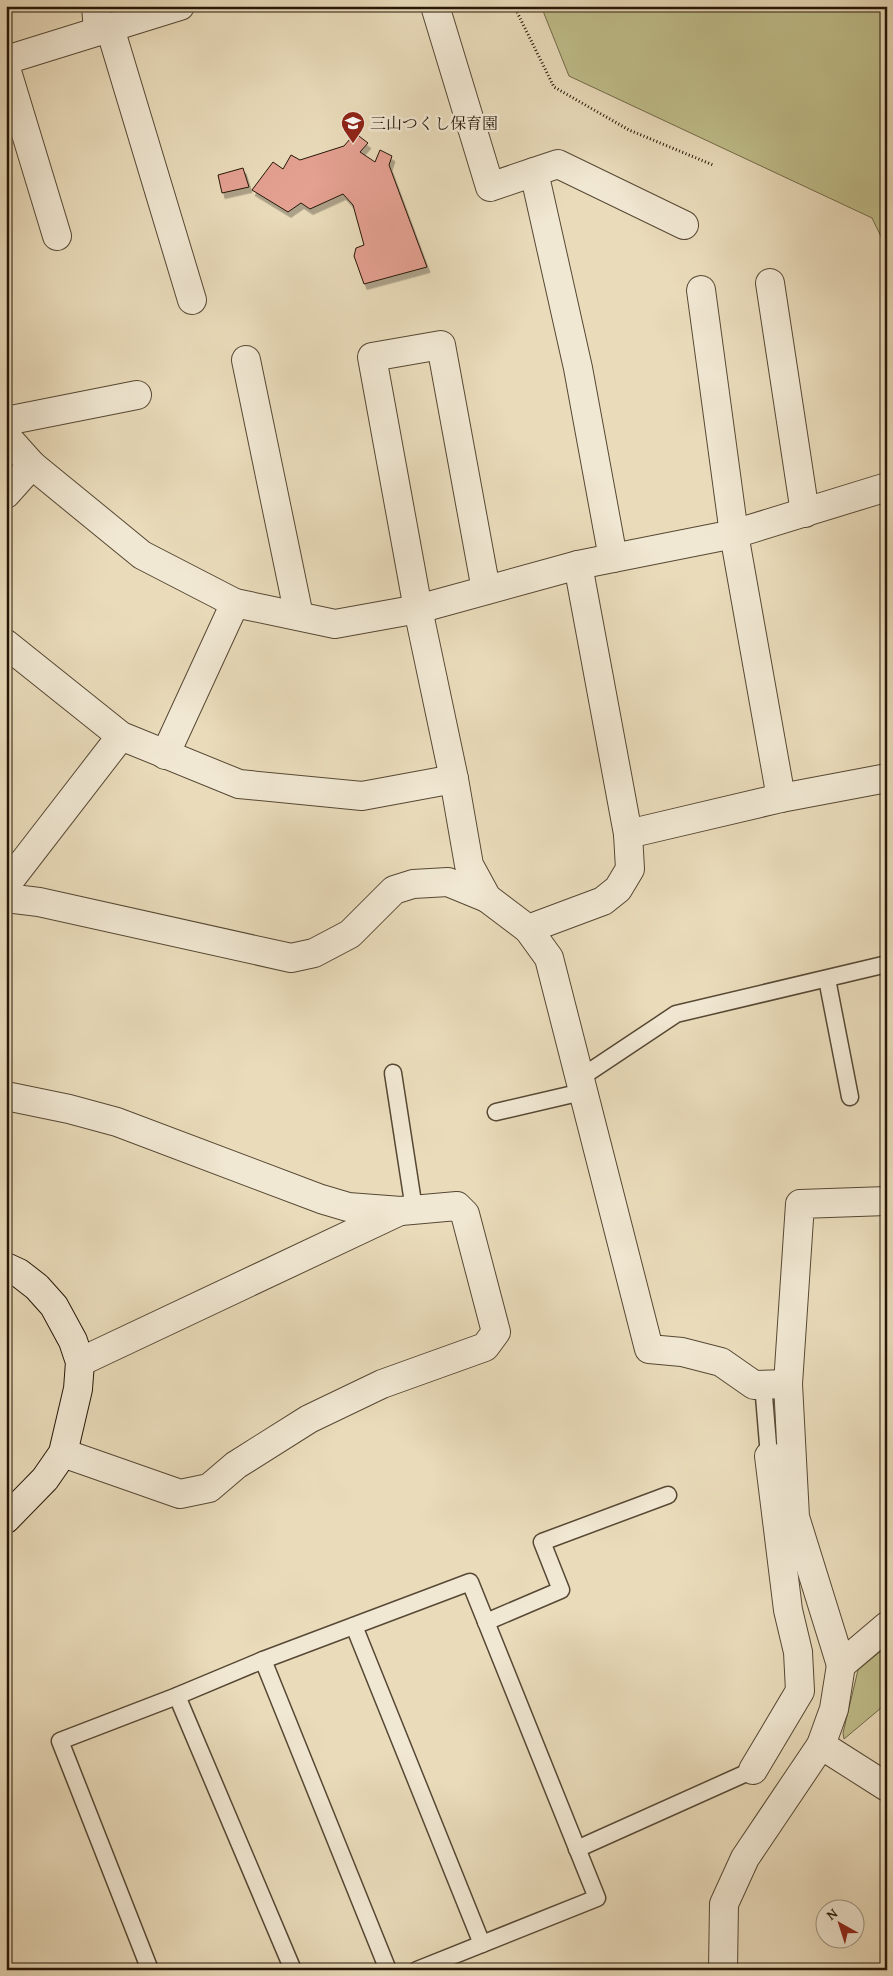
<svg xmlns="http://www.w3.org/2000/svg" width="893" height="1976" font-family="'Gentium Book Plus','Noto Serif JP',serif">
<defs>
<filter id="shadow"><feDropShadow dx="3" dy="5.5" stdDeviation="0" flood-color="#0004"/></filter>
</defs>
<rect width="100%" height="100%" fill="#eadcbb"/>
<filter id="stains"><feTurbulence type="fractalNoise" baseFrequency=".004" numOctaves="4"/><feColorMatrix values="0 0 0 0 .2 0 0 0 0 .09 0 0 0 0 .02 0 0 0 .5 -.17"/></filter>
<radialGradient id="worn" r=".72"><stop offset=".6" stop-color="#630" stop-opacity="0"/><stop offset="1" stop-color="#630" stop-opacity=".3"/></radialGradient>
<g fill="#bfbe8b" stroke="#726a49">
<polygon points="541,6 887,6 887,249 872,218 569,76"/>
<polygon points="887,1646 887,1703 844,1739 843,1733 858,1670"/>
</g>
<g fill="#e4a091" stroke="#251607" filter="url(#shadow)">
<polygon points="355,133 368,143 360,152 375,162 380,150 392,156 389,165 427,267 364,284 354,256 356,248 364,245 353,205 343,194 310,209 301,203 288,212 252,190 273,162 283,169 291,155 300,160 344,146"/>
<polygon points="243,168 249,187 222,193 218,175"/>
</g>
<g fill="none" stroke-linecap="round" stroke-linejoin="round">
<g stroke="#564834" stroke-width="19">
<g id="lane">
<polyline points="827,979 850,1097"/>
<polyline points="393,1073 414,1209"/>
<polyline points="580,1078 676,1014 887,964"/>
<polyline points="496,1112 582,1092"/>
<polyline points="763,1384 769,1456"/>
<polyline points="486,1622 561,1590 542,1542 668,1495"/>
<polyline points="354,1626 482,1944"/>
<polyline points="263,1660 388,1970"/>
<polyline points="177,1696 293,1970"/>
<polyline points="577,1849 753,1770"/>
<polyline points="150,1970 60,1741 177,1696 263,1660 470,1582 597,1898 417,1970"/>
</g>
</g>
<g stroke="#564834" stroke-width="30">
<g id="street">
<polyline points="96,6 98,31"/>
<polyline points="435,6 490,187 534,172 578,368 613,558"/>
<polyline points="110,28 192,300"/>
<polyline points="6,60 180,6"/>
<polyline points="6,68 57,236"/>
<polyline points="534,172 558,164 684,225"/>
<polyline points="770,283 805,513"/>
<polyline points="701,290 734,534 781,798"/>
<polyline points="246,360 299,616"/>
<polyline points="6,421 137,395"/>
<polyline points="6,436 32,465 142,555 235,603 335,624 418,609 578,565 734,534 887,487"/>
<polyline points="6,494 32,465"/>
<polyline points="486,590 441,345 372,357 418,609 454,779 469,865 487,898 528,929 549,958 649,1349 682,1352 721,1362 754,1385 788,1384"/>
<polyline points="6,644 121,736 239,784 362,796 454,779"/>
<polyline points="165,755 235,603"/>
<polyline points="628,834 781,798 887,778"/>
<polyline points="6,885 121,736"/>
<polyline points="6,898 39,902 291,958 314,953 350,934 394,890 413,884 448,882 487,898"/>
<polyline points="528,929 603,901 618,889 630,869 628,834 578,565"/>
<polyline points="6,1096 69,1109 117,1122 321,1199 348,1207 401,1211 457,1206 465,1214 496,1332 485,1347 382,1384 309,1419 236,1465 209,1488 180,1494 63,1453"/>
<polyline points="80,1362 400,1211"/>
<polyline points="841,1665 795,1517 788,1384 800,1204 887,1201"/>
<polyline points="821,1745 887,1787"/>
<polyline points="753,1770 800,1691 798,1652 788,1610 769,1456"/>
<polyline points="723,1970 724,1904 745,1858 821,1745 834,1709 841,1665 887,1626"/>
</g>
</g>
<g stroke="#251607" stroke-width="30">
<polyline id="secondary" points="6,1267 19,1273 37,1287 54,1306 73,1341 80,1362 78,1389 63,1453 45,1479 6,1519"/>
</g>
<polyline stroke="#251607" stroke-width="3" stroke-dasharray="1 2.5" stroke-linecap="butt" points="514,6 554,87 629,130 713,165"/>
<use href="#lane" stroke="#f1e8d3" stroke-width="16"/>
<use href="#street" stroke="#f1e8d3" stroke-width="28"/>
<use href="#secondary" stroke="#f1e8d3" stroke-width="28"/>
</g>
<defs>
<g id="school-pin" transform="scale(1.25)"><path d="M0 17L-7.5 6A9.5 9.5 0 1 1 7.5 6Z" fill="#8f2418" stroke="#f1e8d3"/><path d="M0-5L7-2L0 1L-7-2ZM-4 1L0 2.5L4 1V4Q0 6-4 4Z" fill="#fff"/></g>
</defs>
<g fill-rule="evenodd">
<use href="#school-pin" x="353" y="123"/>
</g>
<g text-anchor="middle" stroke-width="5" stroke-linejoin="round" paint-order="stroke">
<g font-size="16" fill="#251607" stroke="#f1e8d3" text-anchor="start">
<text x="370" y="129">三山つくし保育園</text>
</g>
</g>
<rect width="893" height="1976" fill="none" stroke="#eadcbb" stroke-width="25"/>
<rect x="8" y="8" width="878" height="1961" fill="none" stroke="#251607" stroke-width="2.5"/>
<rect x="12" y="12" width="868" height="1951" fill="none" stroke="#251607"/>
<g transform="translate(840 1924) rotate(321)"><circle r="24" fill="#f1e8d3" stroke="#9f9481"/>
<path d="M0-4L9 19L0 12L-9 19Z" fill="#8f2418"/>
<text y="-8" font-size="14" font-weight="bold" text-anchor="middle" fill="#251607">N</text>
</g>
<rect width="100%" height="100%" filter="url(#stains)"/>
<rect width="100%" height="100%" fill="url(#worn)"/>
</svg>
